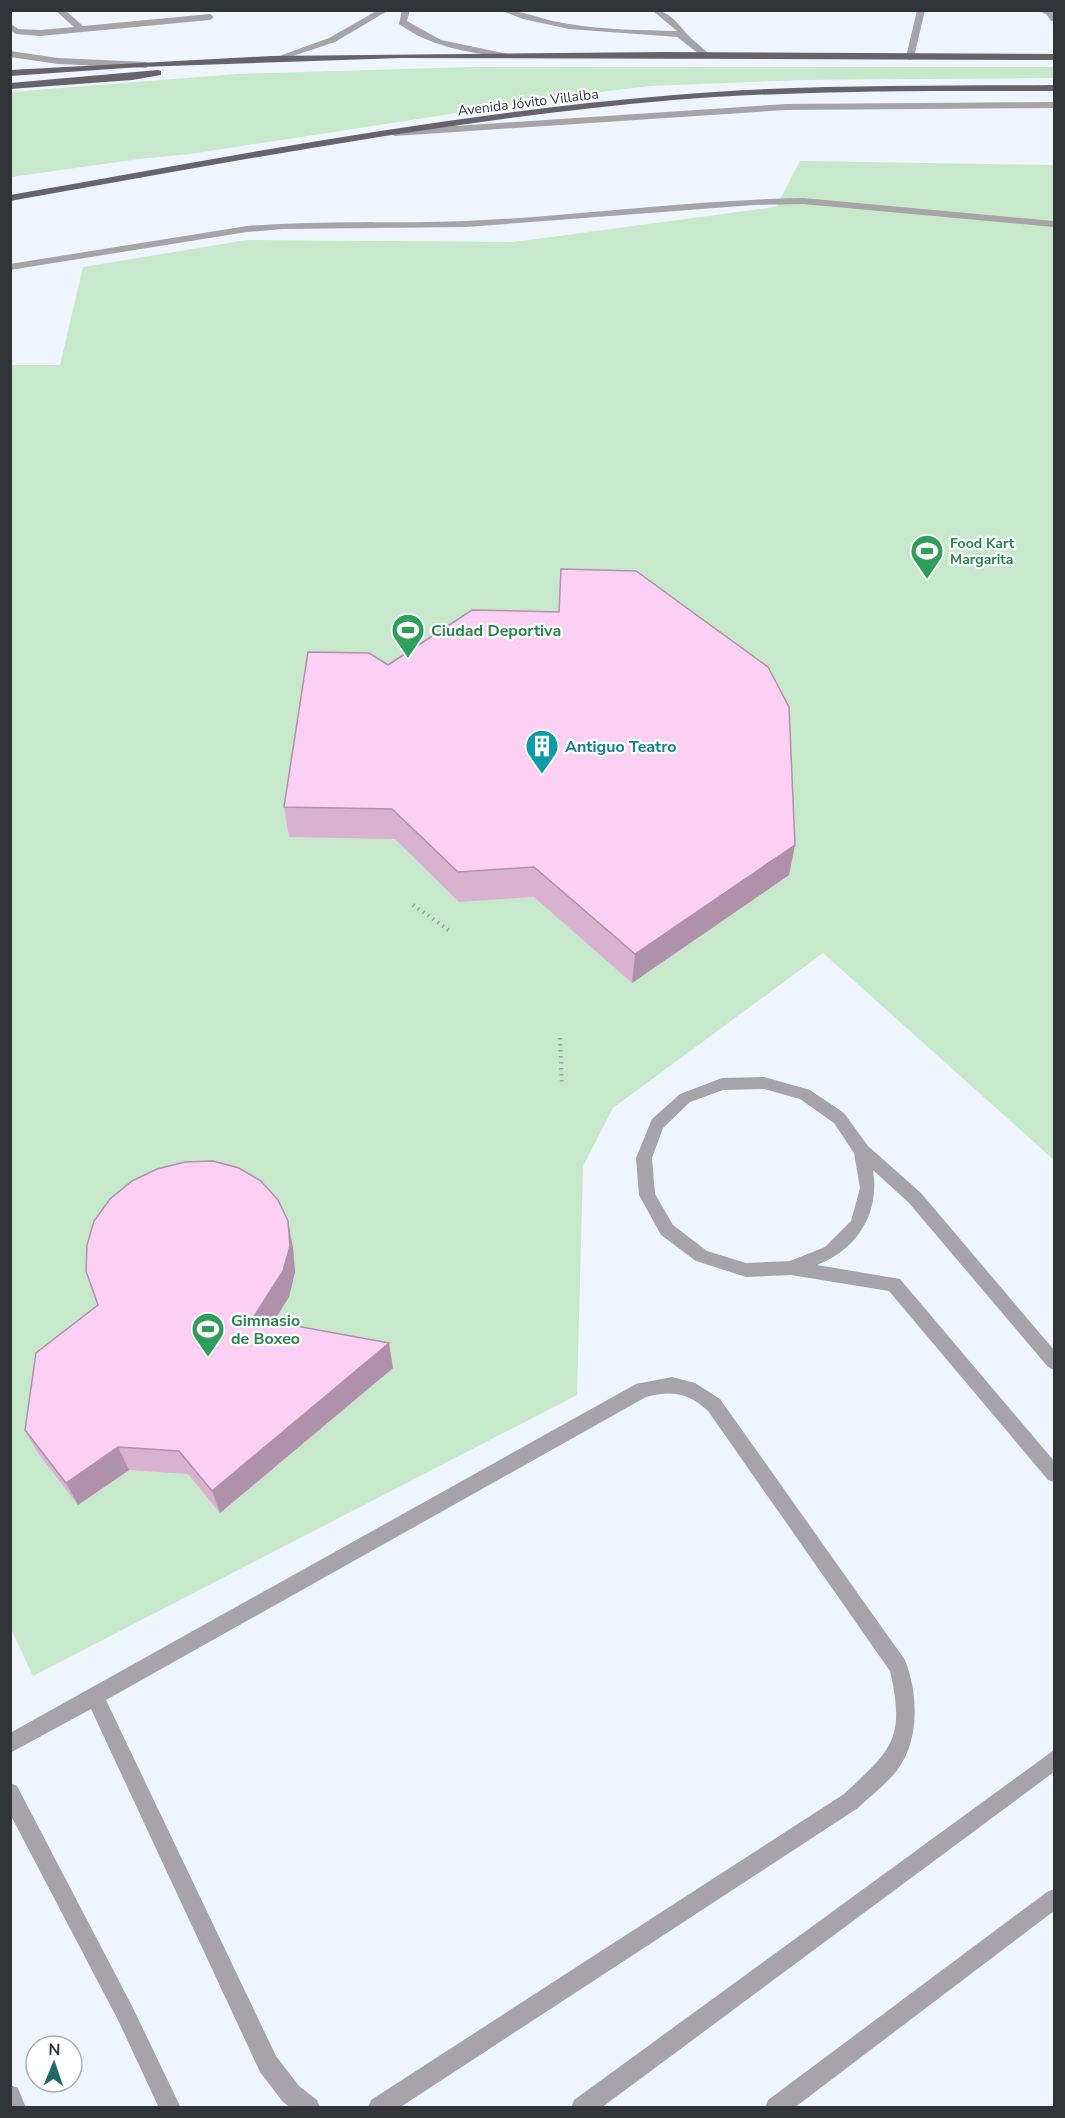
<svg xmlns="http://www.w3.org/2000/svg" width="1065" height="2118" font-family="'Nunito Sans',sans-serif">
<rect width="100%" height="100%" fill="#eef5fd"/>
<g fill="#c7e8ca">
<polygon points="472,67 1054,67 1054,78 801,80 650,86 560,97 190,154 139,159 11,177 11,92 237,74"/>
<polygon points="800,161 1054,165 1054,1160 823,953 613,1108 583,1166 577,1395 33,1676 11,1629 11,365 60,365 83,267 247,240 514,242 776,207"/>
</g>
<g fill="none" stroke-linecap="round" stroke-linejoin="round">
<g stroke="#9ba1a7" stroke-width="4" stroke-dasharray="1.5 4.5" stroke-linecap="butt">
<polyline points="413,905 450,931"/>
<polyline points="560,1038 562,1086"/>
</g>
<g fill="#a7a4a9" fill-rule="evenodd">
<polygon points="55,10 65,10 83,26 210,14 214,17 210,20 40,36 16,34 10,30 10,23 18,29 40,30 74,27"/>
<path d="M 500,10 C 523,10 546,21 569,24 C 604,30 641,30 677,31 L 652,10 C 669,10 677,23 688,35 C 694,42 704,48 710,55 L 703,57 L 677,37 L 569,29 L 523,19 Z"/>
<polygon points="1038,10 1053,11 1054,21 1051,21 1047,15"/>
<polygon points="10,51 58,58 146,62 150,65 146,68 58,64 10,57"/>
<polygon points="1054,102 1054,108 786,110 395,136 390,133 395,130 786,104"/>
<path d="M 803,198 L 1054,221 L 1054,227 L 803,204 L 754,205 L 466,227 L 283,229 L 247,232 L 10,270 L 10,264 L 247,226 C 320,220 393,224 466,221 C 579,216 690,200 803,198 Z"/>
<path d="M 764,1077 L 810,1090 L 844,1113 L 868,1146 L 921,1193 L 1054,1350 L 1054,1370 L 1048,1367 L 909,1203 L 873,1170 C 880,1214 857,1249 817,1265 L 900,1279 L 1054,1461 L 1054,1482 L 1048,1480 L 889,1291 L 791,1275 L 746,1277 L 696,1261 L 661,1235 L 639,1195 L 636,1158 L 652,1119 L 680,1094 L 722,1078 ZM 764,1089 L 800,1099 L 834,1123 L 854,1153 L 860,1188 L 851,1221 L 825,1247 L 790,1261 L 746,1263 L 707,1251 L 673,1225 L 655,1194 L 652,1158 L 663,1128 L 690,1102 L 723,1090 Z"/>
<path d="M 672,1377 L 695,1383 L 720,1399 L 905,1660 C 918,1693 920,1739 898,1769 C 887,1784 871,1795 858,1808 L 399,2108 L 368,2108 L 371,2100 L 844,1794 C 891,1750 906,1740 890,1671 L 708,1411 C 689,1393 671,1390 646,1397 L 106,1700 L 276,2056 L 299,2086 L 317,2100 L 320,2108 L 291,2108 L 283,2102 L 260,2072 L 91,1709 L 10,1753 L 10,1733 L 636,1384 Z"/>
<polygon points="1054,1750 1054,1772 601,2108 571,2108 574,2100"/>
<polygon points="10,1783 17,1786 132,2006 181,2108 159,2108 118,2020 10,1814"/>
<polygon points="1054,1889 1054,1911 794,2108 765,2108 768,2100 1047,1892"/>
<polygon points="10,2085 18,2088 26,2108 10,2108"/>
</g>
<g fill="#a7a4a9" fill-rule="evenodd">
<polygon points="378,10 389,10 335,42 278,61 271,59 329,38"/>
<path d="M 402,10 L 410,10 L 407,21 L 441,40 L 508,54 L 504,57 C 466,52 431,47 399,24 Z"/>
<polygon points="917,10 925,10 914,57 910,60 906,57"/>
</g>
<g fill="#67636b" fill-rule="evenodd">
<polygon points="663,52 1054,54 1054,60 401,58 140,67 10,76 10,70 271,56"/>
<polygon points="158,70 161,71 161,75 132,80 10,89 10,83"/>
<path d="M 1054,85 L 1054,91 C 927,91 801,90 674,100 C 451,119 231,162 10,201 L 10,195 C 231,156 451,113 674,95 C 801,84 927,86 1054,85 Z"/>
</g>
</g>
<g fill="#d9b2d2">
<polygon points="559,612 795,845 789,875 632,983 534,897 459,902 395,839 289,837 284,807 388,665"/>
<polygon points="293,1248 295,1272 289,1297 273,1322 393,1368 220,1513 188,1474 129,1470 78,1505 38,1453 25,1430"/>
</g>
<g fill="#b091ab">
<polygon points="795,845 789,875 632,983 635,954"/>
<polygon points="288,1221 293,1248 295,1272 289,1297 260,1343 253,1318"/>
<polygon points="389,1343 393,1368 220,1513 212,1491"/>
<polygon points="118,1447 129,1470 78,1505 66,1483"/>
</g>
<g fill="#fccff4" stroke="#b091ab" stroke-width="1.5">
<polygon points="561,569 636,571 768,667 789,707 795,845 635,954 534,867 458,872 392,809 284,807 308,652 369,653 388,665 472,610 559,612"/>
<polygon points="213,1161 239,1168 261,1181 278,1200 288,1221 290,1246 283,1271 253,1318 389,1343 212,1491 179,1451 118,1447 66,1483 25,1430 36,1353 98,1305 86,1271 87,1245 94,1221 110,1199 132,1181 157,1169 185,1162"/>
</g>
<defs>
<g id="stadium-pin" transform="scale(1.725)"><path d="M0 17L-7.5 6A9.5 9.5 0 1 1 7.5 6Z" fill="#2e9e5b" stroke="#fff"/><path d="M0-5a6.5 5 0 1 0 0 10a6.5 5 0 1 0 0-10ZM-3.5-1.8h7v3.6h-7Z" fill="#fff"/></g>
<g id="building-pin" transform="scale(1.725)"><path d="M0 17L-7.5 6A9.5 9.5 0 1 1 7.5 6Z" fill="#0f9aa8" stroke="#fff"/><path d="M-4-6H4V6H1V3H-1V6H-4ZM-2.5-4.3h1.7v1.8h-1.7ZM.8-4.3h1.7v1.8H.8ZM-2.5-1h1.7V.8h-1.7ZM.8-1h1.7V.8H.8Z" fill="#fff"/></g>
</defs>
<g fill-rule="evenodd">
<use href="#stadium-pin" x="927" y="551"/>
<use href="#stadium-pin" x="408" y="630"/>
<use href="#building-pin" x="542" y="746"/>
<use href="#stadium-pin" x="208" y="1329"/>
</g>
<g text-anchor="middle" stroke-width="4.5" stroke-linejoin="round" paint-order="stroke">
<g font-size="14" fill="#303437" stroke="#fff">
<text transform="translate(528 102) rotate(-7)" y="5">Avenida Jóvito Villalba</text>
</g>
<g font-size="14" font-weight="bold" fill="#27864d" stroke="#fff" text-anchor="start">
<text x="950" y="548">Food Kart<tspan x="950" dy="16">Margarita</tspan></text>
</g>
<g font-size="16" font-weight="bold" fill="#27864d" stroke="#fff" text-anchor="start">
<text x="431" y="636">Ciudad Deportiva</text>
<text x="231" y="1326">Gimnasio<tspan x="231" dy="18">de Boxeo</tspan></text>
</g>
<g font-size="16" font-weight="bold" fill="#0d838f" stroke="#fff" text-anchor="start">
<text x="565" y="752">Antiguo Teatro</text>
</g>
</g>
<rect width="1065" height="2118" fill="none" stroke="#303437" stroke-width="24"/>
<g transform="translate(54 2064) rotate(2)"><circle r="28" fill="#ffffff" stroke="#acaeaf" stroke-width="1.5"/>
<path d="M0-4.5L10 22L0 15L-10 22Z" fill="#1d6a68"/>
<text y="-9" font-size="16" font-weight="bold" text-anchor="middle" fill="#303437">N</text>
</g>
</svg>
